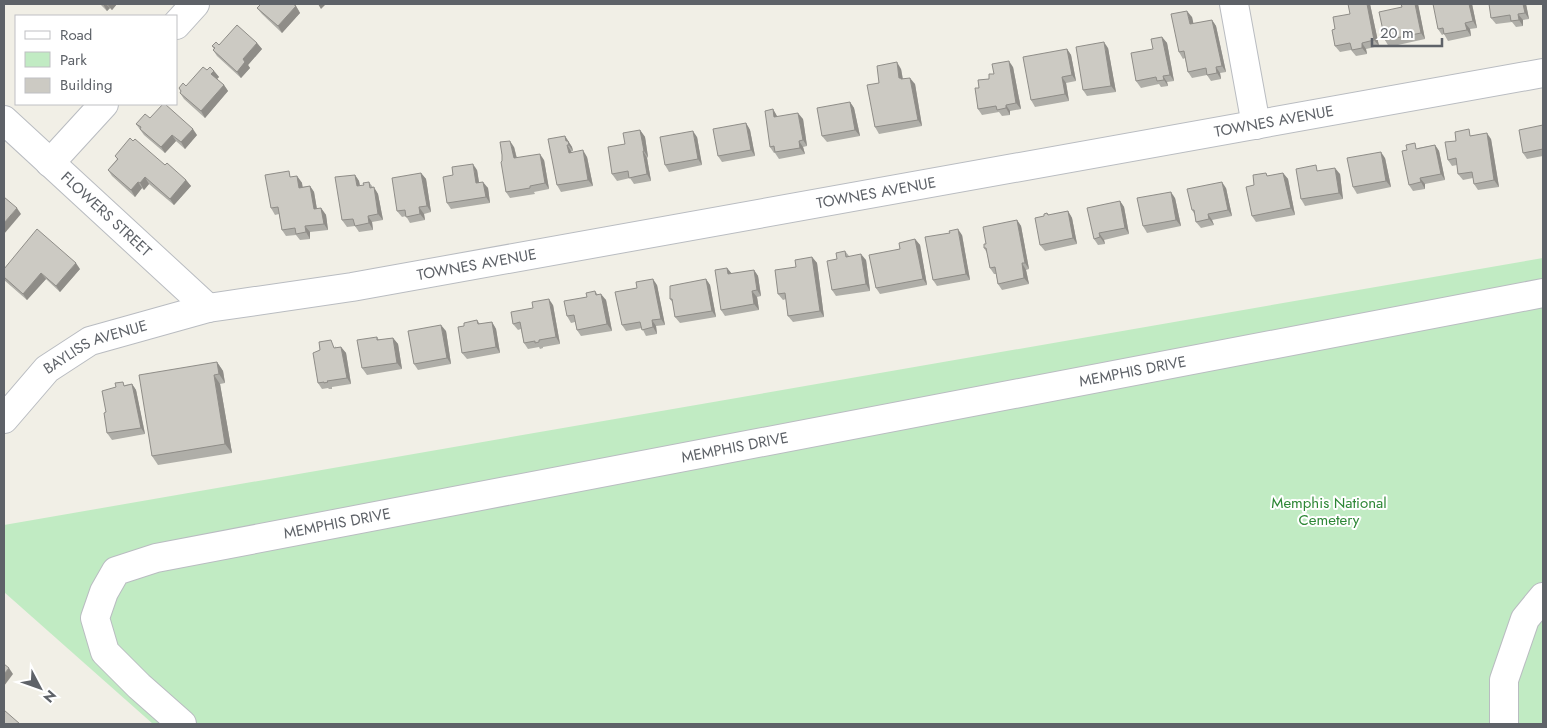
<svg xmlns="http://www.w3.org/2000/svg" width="1547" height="728" font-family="Jost,sans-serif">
<rect width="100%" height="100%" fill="#f1efe6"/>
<polygon fill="#c1ebc3" points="1543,258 1543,724 153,724 4,592 4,525"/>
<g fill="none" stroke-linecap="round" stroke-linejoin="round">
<g stroke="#b9bcc1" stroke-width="30">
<g id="minor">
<polyline points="1234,4 1256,125"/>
<polyline points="176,25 195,4"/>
<path id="s1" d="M 4,120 L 208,308"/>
<polyline points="50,163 104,104"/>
<path id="s2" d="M 4,419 L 47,369 L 90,341 L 208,308 L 352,287 L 1543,73"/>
<path id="s3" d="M 182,724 L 139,686 L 105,652 L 95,618 L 104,592 L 116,571 L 156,558 L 1543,293"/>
<polyline points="1504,724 1504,680 1525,619 1543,597"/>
</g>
</g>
<use href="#minor" stroke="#fff" stroke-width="28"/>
</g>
<g fill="#afaea8">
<polygon points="100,4 117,4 112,10 110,8 107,11"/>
<polygon points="1370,4 1379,46 1366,49 1367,54 1356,56 1351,50 1340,52 1335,46 1335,29 1350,14"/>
<polygon points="1401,4 1418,4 1425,39 1389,47 1385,40 1402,7"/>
<polygon points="1472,4 1477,28 1470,29 1471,36 1448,41 1444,34 1442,35 1438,29"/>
<polygon points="1526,4 1529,19 1523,20 1523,26 1516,27 1512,22 1496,24 1491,18"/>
<polygon points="296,6 300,13 282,33 262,14 257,8"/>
<polygon points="1192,17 1193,24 1212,20 1216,26 1226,72 1220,73 1221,79 1211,81 1207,75 1192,78 1188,72 1185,58 1183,59 1179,52"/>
<polygon points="1162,37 1167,43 1174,81 1167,82 1168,86 1161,87 1159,84 1141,88 1136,81 1153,49"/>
<polygon points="257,43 262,49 248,65 250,68 241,78 217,56 213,50 214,49 212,46 219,45"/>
<polygon points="1108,48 1116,92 1087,96 1083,90"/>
<polygon points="1067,49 1071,55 1076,81 1066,83 1069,101 1035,107 1031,100"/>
<polygon points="1013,67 1021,109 1010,111 1010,115 1002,116 999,112 982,115 978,109 979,88 994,74"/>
<polygon points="901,69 903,79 915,84 922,126 879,134 875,127 879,83"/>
<polygon points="207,70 214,71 219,77 217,79 224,85 228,91 205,118 184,99 180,93 181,91 179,88 186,86"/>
<polygon points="850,102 854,108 860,136 827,142 822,136"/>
<polygon points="773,109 777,117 803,119 807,146 803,147 805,154 779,159 775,153 774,153 770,147"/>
<polygon points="746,123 750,130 755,156 722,162 718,156"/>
<polygon points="136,124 197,135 185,149 176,141 165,153 144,135"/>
<polygon points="1543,125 1543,156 1527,159 1523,153"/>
<polygon points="640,130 645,137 648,157 647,158 651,181 634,184 630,178 617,181 612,174"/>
<polygon points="1473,135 1491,139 1499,187 1478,190 1474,184 1473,178 1463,180 1458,174 1457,165 1452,166 1448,160 1456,141"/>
<polygon points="565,136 572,147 573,151 571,151 572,152 587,157 593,186 561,192 557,185"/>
<polygon points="697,137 702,165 669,172 665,165"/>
<polygon points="1435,145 1439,151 1445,180 1425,184 1425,189 1413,191 1409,185 1418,148"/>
<polygon points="514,147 517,158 544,160 549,189 534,192 535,194 510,198 506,192 502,161"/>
<polygon points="115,156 165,165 186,180 191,186 174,205 149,184 144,190 142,188 135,197 112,176 108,170 117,159"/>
<polygon points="1385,158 1391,187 1357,194 1353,187"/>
<polygon points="477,170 479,182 488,188 490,203 451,209 447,203"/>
<polygon points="1320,170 1340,174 1343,199 1305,206 1301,199"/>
<polygon points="421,173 426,179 431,212 424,214 425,220 410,223 406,216 402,217 397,211"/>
<polygon points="1283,173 1288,179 1295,215 1256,222 1252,216 1254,185 1268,176"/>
<polygon points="355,175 359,181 360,186 364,185 369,182 378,194 383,220 372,222 373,230 359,232 355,226 347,227 342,220"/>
<polygon points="297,176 302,183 302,187 310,186 314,192 317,209 321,208 326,215 328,230 310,232 310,239 300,240 296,235 286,236 282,230 279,214 275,215 271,208 293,177"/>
<polygon points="1226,188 1232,216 1212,220 1214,225 1201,228 1196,222 1195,215 1192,210"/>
<polygon points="1175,198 1181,226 1147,233 1143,226"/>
<polygon points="1120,201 1124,207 1129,234 1104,240 1105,244 1098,245 1094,239"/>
<polygon points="1068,211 1072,218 1077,244 1045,251 1040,245 1044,216 1047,213 1049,215"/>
<polygon points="1017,220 1021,226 1029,269 1026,270 1029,284 1002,290 998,284 996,274 994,274 990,268 987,253 984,248 986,244"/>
<polygon points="962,235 970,280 937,286 933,280"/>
<polygon points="915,239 920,245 927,285 880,294 876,288 900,249"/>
<polygon points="845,251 849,256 866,260 870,291 836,296 832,290 837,259"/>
<polygon points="812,257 817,263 824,317 793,322 788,316 786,299 783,300 778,294 796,267"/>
<polygon points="727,268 732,274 754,270 758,276 761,296 757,297 759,310 725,316 721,310"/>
<polygon points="4,269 80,269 60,292 46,279 27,300 4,280"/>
<polygon points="706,279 710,285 716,317 680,323 675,317 673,303 670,299"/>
<polygon points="657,285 665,325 656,326 657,334 646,336 642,328 626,331 622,325"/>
<polygon points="595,291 598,295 606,300 612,331 581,336 577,330 575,322 571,323 567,316 587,297"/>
<polygon points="553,305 560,344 543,347 543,348 540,349 539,347 528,349 524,343 521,329 518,330 513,324"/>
<polygon points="477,320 480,324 492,322 496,329 500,353 467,359 462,353 464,326"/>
<polygon points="446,331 451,364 418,370 414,364"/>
<polygon points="377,337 379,340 393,338 398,344 402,369 367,375 362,368"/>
<polygon points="336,346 336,348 341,347 346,353 351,384 332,387 332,389 329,389 328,388 322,389 318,383"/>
<polygon points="217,362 223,371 225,383 220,384 232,453 158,465 152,456"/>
<polygon points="132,384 136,390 145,434 112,440 107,433 106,412 125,385"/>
</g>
<g fill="#8f8d88">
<polygon points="103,4 106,4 110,8 107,11"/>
<polygon points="107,4 117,4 112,10"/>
<polygon points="318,4 326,4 321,9"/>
<polygon points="1367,4 1370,4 1379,46 1374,40"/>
<polygon points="1415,4 1418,4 1425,39 1421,33"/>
<polygon points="1469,4 1472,4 1477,28 1473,21"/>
<polygon points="1523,4 1526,4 1529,19 1525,13"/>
<polygon points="296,6 300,13 282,33 278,26"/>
<polygon points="1187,11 1192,17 1195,30 1190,24"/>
<polygon points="1518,14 1523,20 1523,26 1519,20"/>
<polygon points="1212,20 1216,26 1226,72 1222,66"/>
<polygon points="1465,23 1470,29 1471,36 1467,30"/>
<polygon points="1162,37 1167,43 1174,81 1170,75"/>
<polygon points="1104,42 1108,48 1116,92 1111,86"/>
<polygon points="257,43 262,49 248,65 250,68 241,78 237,72 243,59"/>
<polygon points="1362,43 1366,49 1367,54 1362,48"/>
<polygon points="1067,49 1071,55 1076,81 1072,75"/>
<polygon points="1009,61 1013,67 1021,109 1016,103"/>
<polygon points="897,62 901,69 903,81 899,78"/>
<polygon points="1216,67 1220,73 1221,79 1217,73"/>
<polygon points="214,71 219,77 216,80 211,74"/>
<polygon points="1163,76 1167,82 1168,86 1164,80"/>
<polygon points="1062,77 1066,83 1069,101 1065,94"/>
<polygon points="910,78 915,84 922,126 918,120"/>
<polygon points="224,85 228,91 205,118 201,111"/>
<polygon points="850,102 854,108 860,136 855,130"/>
<polygon points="1006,105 1010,111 1010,115 1006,108"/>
<polygon points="773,109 777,116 778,124 774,117"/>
<polygon points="798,113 803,119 807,146 803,140"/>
<polygon points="746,123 750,130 755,156 751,150"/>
<polygon points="193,129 197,135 185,149 181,142"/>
<polygon points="640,130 645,137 648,157 644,151"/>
<polygon points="693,131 697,137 702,165 698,159"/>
<polygon points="1487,133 1491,139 1499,187 1494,180"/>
<polygon points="172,135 176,141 165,153 161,147"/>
<polygon points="565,136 572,147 573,151 566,141"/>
<polygon points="510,141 514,147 518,164 514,158"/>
<polygon points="799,141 803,147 805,154 800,148"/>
<polygon points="567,145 571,151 573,159 569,153"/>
<polygon points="1435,145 1439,151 1445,180 1441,174"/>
<polygon points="583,150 587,157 593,186 588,180"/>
<polygon points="643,151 647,158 651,181 647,174"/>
<polygon points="1381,152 1385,158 1391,187 1386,181"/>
<polygon points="540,154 544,160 549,189 545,183"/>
<polygon points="473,164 477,170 480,189 476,183"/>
<polygon points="1335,168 1340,174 1343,199 1339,193"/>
<polygon points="421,173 426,179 431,212 427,206"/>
<polygon points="1283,173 1288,179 1295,215 1291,208"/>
<polygon points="355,175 359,181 361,192 357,186"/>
<polygon points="297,176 302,183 304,194 299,188"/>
<polygon points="145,177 149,184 144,190 140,183"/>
<polygon points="1420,178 1425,184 1425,189 1421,182"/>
<polygon points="186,180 191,186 174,205 170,199"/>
<polygon points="138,182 142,188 135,197 131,190"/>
<polygon points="483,182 488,188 490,203 486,197"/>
<polygon points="1222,182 1226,188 1232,216 1228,210"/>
<polygon points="310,186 314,192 318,216 314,209"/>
<polygon points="374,187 378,194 383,220 378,214"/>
<polygon points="1171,192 1175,198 1181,226 1176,220"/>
<polygon points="1120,201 1124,207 1129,234 1125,228"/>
<polygon points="419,207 424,214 425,220 420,214"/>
<polygon points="17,208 21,214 4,234 4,223"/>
<polygon points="321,208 326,215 328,230 324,224"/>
<polygon points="1068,211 1072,218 1077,244 1073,238"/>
<polygon points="1208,214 1212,220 1214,225 1209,219"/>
<polygon points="368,216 372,222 373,230 369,223"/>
<polygon points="1017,220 1021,226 1029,269 1025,263"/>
<polygon points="305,226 310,232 310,239 306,232"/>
<polygon points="958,229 962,235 970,280 966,274"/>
<polygon points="1099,233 1104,240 1105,244 1100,237"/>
<polygon points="915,239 920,245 927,285 923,279"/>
<polygon points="861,254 866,260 870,291 866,284"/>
<polygon points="812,257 817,263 824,317 820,311"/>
<polygon points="76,263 80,269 60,292 56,286"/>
<polygon points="1022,263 1026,270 1029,284 1024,278"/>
<polygon points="727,268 732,274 728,274"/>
<polygon points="754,270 758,276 761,296 757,290"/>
<polygon points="41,273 46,279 27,300 23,294"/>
<polygon points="653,279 657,285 665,325 661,319"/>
<polygon points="706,279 710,285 716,317 712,311"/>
<polygon points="752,291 757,297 759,310 754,304"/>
<polygon points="601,294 606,300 612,331 607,324"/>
<polygon points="549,299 553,305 560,344 556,337"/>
<polygon points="652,320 656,326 657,334 653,327"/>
<polygon points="492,322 496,329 500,353 496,347"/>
<polygon points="441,325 446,331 451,364 447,358"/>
<polygon points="393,338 398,344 402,369 397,363"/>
<polygon points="341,347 346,353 351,384 347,378"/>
<polygon points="217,362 223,371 225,383 219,374"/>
<polygon points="214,375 220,384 232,453 225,444"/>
<polygon points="132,384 136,390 145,434 141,428"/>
<polygon points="9,668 13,674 4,686 4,674"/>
</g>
<g fill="#cccac3" stroke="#8f8d88">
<polygon points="261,4 293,4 296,6 278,26 257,8"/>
<polygon points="1348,4 1367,4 1374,40 1362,43 1362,48 1352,50 1350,43 1335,46 1332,30 1335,29 1333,17 1350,14"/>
<polygon points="1401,4 1415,4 1421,33 1385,40 1379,12 1402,7"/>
<polygon points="1433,4 1469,4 1473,21 1465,23 1467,30 1444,34 1443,28 1438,29"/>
<polygon points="1489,4 1523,4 1525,13 1518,14 1519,20 1511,21 1510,15 1491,18"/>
<polygon points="1187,11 1190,24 1212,20 1222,66 1216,67 1217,73 1207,75 1206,68 1188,72 1184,51 1179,52 1171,14"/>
<polygon points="237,25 257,43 243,59 245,62 237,72 213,50 215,48 212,46 216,42 219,45"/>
<polygon points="1162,37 1170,75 1163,76 1164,80 1157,81 1156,77 1136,81 1131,53 1153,49 1151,39"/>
<polygon points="1104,42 1111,86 1083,90 1076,47"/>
<polygon points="1067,49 1072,75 1062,77 1065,94 1031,100 1023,57"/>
<polygon points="1009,61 1016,103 1006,105 1006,108 997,110 996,106 978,109 975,88 979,88 978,80 989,79 989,74 994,74 992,64"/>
<polygon points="897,62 899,78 901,78 901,79 910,78 918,120 875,127 867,85 879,83 877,66"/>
<polygon points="203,67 207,70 210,67 214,71 211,74 224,85 201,111 180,93 181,91 179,88 183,83 186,86"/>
<polygon points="850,102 855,130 822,136 817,108"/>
<polygon points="163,104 165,104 193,129 181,142 172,135 161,147 140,129 141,127 136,124 145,114 150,118"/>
<polygon points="773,109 774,117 798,113 803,140 799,141 800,148 775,152 774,146 770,147 765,111"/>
<polygon points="746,123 751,150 718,156 713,129"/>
<polygon points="1543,125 1543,149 1523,153 1519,130"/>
<polygon points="1469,129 1470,136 1487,133 1494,180 1474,184 1472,172 1458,174 1456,158 1448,160 1445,142 1456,141 1455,132"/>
<polygon points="640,130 644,151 643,151 647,174 629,178 628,171 612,174 608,147 625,144 623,133"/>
<polygon points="693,131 698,159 665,165 660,137"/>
<polygon points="565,136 566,141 568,141 569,145 567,145 569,153 583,150 588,180 557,185 548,139"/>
<polygon points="130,138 133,141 135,139 165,165 167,163 186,180 170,199 145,177 140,183 138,182 131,190 108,170 118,159 115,156"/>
<polygon points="510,141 514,158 540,154 545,183 530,186 530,188 506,192 501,162 502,161 502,155 500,142"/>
<polygon points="1415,143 1416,149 1435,145 1441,174 1420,178 1421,182 1409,185 1402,151 1407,150 1406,145"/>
<polygon points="1381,152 1386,181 1353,187 1347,158"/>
<polygon points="473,164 476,183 483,182 486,197 447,203 443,177 453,175 452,167"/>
<polygon points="1316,165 1317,171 1335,168 1339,193 1301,199 1296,169"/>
<polygon points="289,171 290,177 297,176 299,188 310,186 314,209 321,208 324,224 305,226 306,232 296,234 295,228 282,230 278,207 271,208 265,175"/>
<polygon points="421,173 427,206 419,207 420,214 406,217 405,210 397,211 392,178"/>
<polygon points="1266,173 1267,176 1283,173 1291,208 1252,216 1246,187 1254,185 1253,175"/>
<polygon points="355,175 357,186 364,185 363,183 369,182 370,188 374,187 378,214 368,216 369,223 355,226 353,219 342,220 335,177"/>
<polygon points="1222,182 1228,210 1208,214 1209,219 1196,222 1194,210 1192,210 1187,189"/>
<polygon points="1171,192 1176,220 1143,226 1137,198"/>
<polygon points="4,197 17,208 4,223"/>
<polygon points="1120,201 1125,228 1099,233 1100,237 1094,239 1087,208"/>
<polygon points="1068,211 1073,238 1040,245 1035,218 1044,216 1044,214 1047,213 1048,215"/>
<polygon points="1017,220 1025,263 1022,263 1024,278 998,284 995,267 990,268 986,248 984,248 984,244 986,244 983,227"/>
<polygon points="37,229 76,263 56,286 41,273 23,294 4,277 4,269"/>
<polygon points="958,229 966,274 933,280 925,237 950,233 949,231"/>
<polygon points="915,239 923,279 876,288 869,255 900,249 899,243"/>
<polygon points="845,251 846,257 861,254 866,284 832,290 827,261 837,259 836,253"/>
<polygon points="812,257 820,311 788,316 785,293 778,294 775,270 796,267 795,260"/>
<polygon points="727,268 728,274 754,270 757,290 752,291 754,304 721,310 715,270"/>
<polygon points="653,279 661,319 652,320 653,327 642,330 640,322 622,325 615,292 637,288 636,282"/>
<polygon points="706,279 712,311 675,317 672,299 670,299 670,286"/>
<polygon points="595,291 596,295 601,294 607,324 577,330 574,315 567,316 564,301 587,297 586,293"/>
<polygon points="549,299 556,337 539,340 539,342 535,343 535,341 524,343 520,322 513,324 511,312 533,308 532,302"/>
<polygon points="477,320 478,324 492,322 496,347 462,353 458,327 464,326 464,323"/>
<polygon points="441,325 447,358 414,364 408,331"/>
<polygon points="377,337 377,340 393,338 397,363 362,368 357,340"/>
<polygon points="331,340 334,348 341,347 347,378 327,381 328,382 324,383 324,382 318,383 313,353 320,350 319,342"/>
<polygon points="217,362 219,374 214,375 225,444 152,456 139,375"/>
<polygon points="123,382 124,386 132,384 141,428 107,433 104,413 106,412 102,391 116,387 115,383"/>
<polygon points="4,664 9,668 4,674"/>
<polygon points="4,710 20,724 4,724"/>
</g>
<g text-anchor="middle" stroke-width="4" stroke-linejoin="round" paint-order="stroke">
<g font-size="15" fill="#5e6268" stroke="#fff">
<text dy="5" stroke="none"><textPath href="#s2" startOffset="1322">TOWNES AVENUE</textPath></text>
<text dy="5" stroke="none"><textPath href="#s2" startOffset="918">TOWNES AVENUE</textPath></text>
<text dy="5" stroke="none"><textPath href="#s1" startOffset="139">FLOWERS STREET</textPath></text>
<text dy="5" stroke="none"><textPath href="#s2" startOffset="512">TOWNES AVENUE</textPath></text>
<text dy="5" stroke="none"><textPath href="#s2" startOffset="120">BAYLISS AVENUE</textPath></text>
<text dy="5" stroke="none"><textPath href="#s3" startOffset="1229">MEMPHIS DRIVE</textPath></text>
<text dy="5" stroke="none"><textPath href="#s3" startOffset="824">MEMPHIS DRIVE</textPath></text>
<text dy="5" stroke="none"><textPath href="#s3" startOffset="419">MEMPHIS DRIVE</textPath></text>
</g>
<g font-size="15" fill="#2e8736" stroke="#fff">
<text x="1329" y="508">Memphis National<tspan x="1329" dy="17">Cemetery</tspan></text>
</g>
</g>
<rect width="1547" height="728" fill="none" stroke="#5e6268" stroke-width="10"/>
<rect x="15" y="15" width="162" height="90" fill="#ffffff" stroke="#bfc0c3"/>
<rect x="25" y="31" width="25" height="8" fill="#ffffff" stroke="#bfc0c3"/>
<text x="60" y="40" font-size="15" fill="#5e6268">Road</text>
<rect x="25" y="52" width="25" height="15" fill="#c1ebc3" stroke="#bfc0c3"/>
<text x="60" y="65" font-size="15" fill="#5e6268">Park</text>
<rect x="25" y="78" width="25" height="15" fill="#cccac3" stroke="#bfc0c3"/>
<text x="60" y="90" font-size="15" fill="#5e6268">Building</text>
<g transform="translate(40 688) rotate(131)" stroke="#ffffff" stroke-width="4" paint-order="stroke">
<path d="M0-4L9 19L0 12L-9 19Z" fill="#5e6268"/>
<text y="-8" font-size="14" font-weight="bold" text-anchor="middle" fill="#5e6268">N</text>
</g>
<path d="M1372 38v8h70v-8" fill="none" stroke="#5e6268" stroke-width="2.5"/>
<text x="1380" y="38" font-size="15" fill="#5e6268" stroke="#ffffff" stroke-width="4" paint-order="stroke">20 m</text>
</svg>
